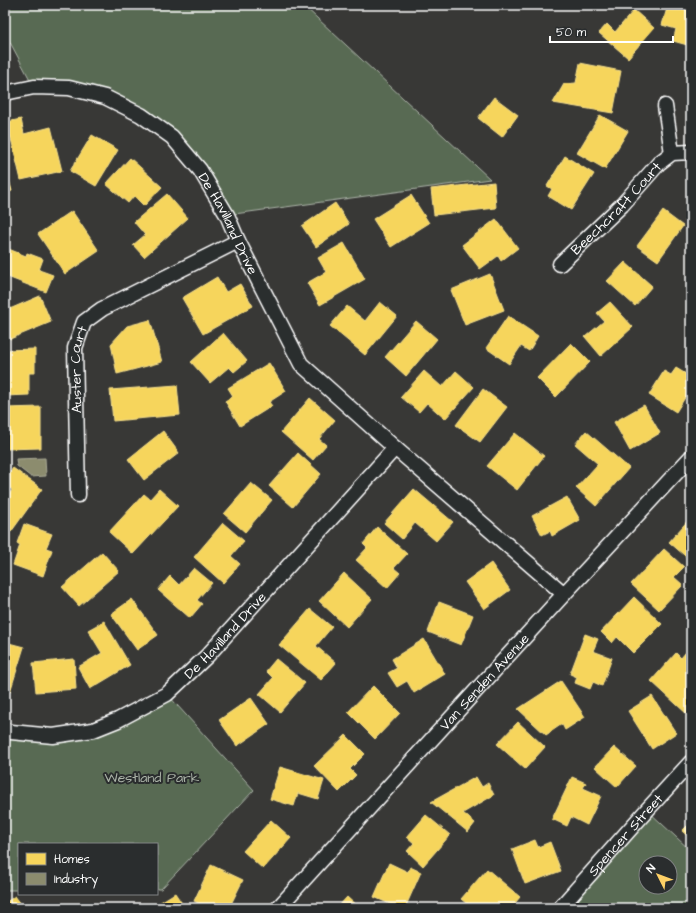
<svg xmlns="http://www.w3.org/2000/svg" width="696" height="913" font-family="'Architects Daughter',sans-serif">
<rect width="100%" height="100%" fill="#383836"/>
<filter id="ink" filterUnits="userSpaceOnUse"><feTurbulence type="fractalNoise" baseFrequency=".025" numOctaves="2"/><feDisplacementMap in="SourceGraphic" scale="8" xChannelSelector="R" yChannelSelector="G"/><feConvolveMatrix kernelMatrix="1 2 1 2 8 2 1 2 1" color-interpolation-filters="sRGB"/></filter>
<g filter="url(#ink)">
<g fill="#596a53" stroke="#acb4a9" fill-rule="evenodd">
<polygon points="5,5 303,5 490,179 227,215 172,137 105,97 34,87 5,33"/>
<polygon points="167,694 254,790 161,889 157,889 157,844 19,844 19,890 5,890 5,777 11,732 93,730"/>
<path d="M 647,810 L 691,851 L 691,908 L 560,908 ZM 646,863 L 670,863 L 670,887 L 646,887 Z"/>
</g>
<g fill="#f6d55c" stroke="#f9e28d">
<polygon points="668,5 678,5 685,7 685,5 691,5 691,46 673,41 676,29 662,25"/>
<polygon points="634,10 654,28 628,58 599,33 607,24 615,32"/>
<polygon points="580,63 621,71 613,113 553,103 564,84 576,83"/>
<polygon points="494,97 518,115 502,137 478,118"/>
<polygon points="600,115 628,131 605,169 577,153"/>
<polygon points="21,119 24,134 51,127 62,171 21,180 7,122"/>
<polygon points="92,135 118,150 96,186 70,171"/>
<polygon points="565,156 594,174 571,210 548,196 552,189 547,186"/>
<polygon points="130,158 162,187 144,206 134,196 128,203 106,184"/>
<polygon points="5,165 12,191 5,193"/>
<polygon points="494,182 496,208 434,215 431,189"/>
<polygon points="167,194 188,218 144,257 133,245 145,235 134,222"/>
<polygon points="411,195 429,223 391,247 373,219"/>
<polygon points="335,203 349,224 316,247 302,226"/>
<polygon points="691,206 691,227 685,222"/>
<polygon points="72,211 99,251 65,274 38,234"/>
<polygon points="663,211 683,226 658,261 637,246"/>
<polygon points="496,219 518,248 501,261 498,256 480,269 462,245"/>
<polygon points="344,243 365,279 320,305 307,283 326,272 318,258"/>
<polygon points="6,248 26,256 27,253 43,259 39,270 53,275 46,292 5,276"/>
<polygon points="625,262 652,286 635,306 607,281"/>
<polygon points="490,274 504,310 465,325 451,290"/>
<polygon points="217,277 226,292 240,284 253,306 203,334 182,298"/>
<polygon points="40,296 51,322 10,339 5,327 5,311"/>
<polygon points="380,302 397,316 365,355 330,326 347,306 365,321"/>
<polygon points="610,302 633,327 601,356 585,337 604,321 597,313"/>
<polygon points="508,316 538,336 529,351 521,346 509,364 486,348"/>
<polygon points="150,320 162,362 117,374 111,344 127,326"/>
<polygon points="416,321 437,339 406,376 385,357"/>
<polygon points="223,333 247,361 234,372 229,367 210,383 191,362"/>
<polygon points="571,343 590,362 556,397 537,378"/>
<polygon points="35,349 35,373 29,373 29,395 5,396 5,350"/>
<polygon points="269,363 286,391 269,402 272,406 240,426 225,401 233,396 228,388"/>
<polygon points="676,368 691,377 691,388 676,412 649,395 664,371 671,375"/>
<polygon points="424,371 442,387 456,371 474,387 445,419 427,403 419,412 401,397"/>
<polygon points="177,385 180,415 113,421 110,390"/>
<polygon points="483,389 507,407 480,442 456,425"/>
<polygon points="310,398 335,420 319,439 326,445 313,460 281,432"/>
<polygon points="644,405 660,433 630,451 614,422"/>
<polygon points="41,407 41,448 5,449 5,408"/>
<polygon points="163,431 179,453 144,480 128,459"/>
<polygon points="586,431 629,468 596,506 576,488 598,464 575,444"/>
<polygon points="515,433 544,456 517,490 487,466"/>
<polygon points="298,453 321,474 293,507 269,486"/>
<polygon points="13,468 42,489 11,532 5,528 5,500 12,490 5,484 5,478"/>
<polygon points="251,483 272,500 245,532 224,514"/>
<polygon points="159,489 178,506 133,554 109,532 144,494 150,499"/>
<polygon points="414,489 453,522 436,541 415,523 402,539 384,523"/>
<polygon points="567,497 580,520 552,536 550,531 542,535 532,516"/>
<polygon points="691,517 691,561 669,542"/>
<polygon points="223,523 244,541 231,556 240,564 223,583 194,557"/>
<polygon points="24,524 52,534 46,548 52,550 43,576 13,565 20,545 17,543"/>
<polygon points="377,527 407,554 394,568 400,573 387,588 356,560 367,548 363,544"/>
<polygon points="664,549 684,567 674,577 683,585 659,610 631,584"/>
<polygon points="102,552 119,571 79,606 62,587"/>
<polygon points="491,563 510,590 484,609 465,582"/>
<polygon points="194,568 212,583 197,600 202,604 190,618 158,590 170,576 179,585"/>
<polygon points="344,573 372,599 347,627 319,601"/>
<polygon points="634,597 662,624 633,653 617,637 612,643 601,632"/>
<polygon points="132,599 158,635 137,650 111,614"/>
<polygon points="439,602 473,615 461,645 428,632"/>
<polygon points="310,609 332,627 316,646 336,663 321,680 279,645"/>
<polygon points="104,621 130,665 90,689 78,667 102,653 88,630"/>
<polygon points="585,634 598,639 593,651 612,658 602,686 593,682 590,689 575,683 577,677 570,674"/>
<polygon points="424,639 445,674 414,693 407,681 397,687 388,673 397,668 392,659"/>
<polygon points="5,642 24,647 10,692 5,691"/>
<polygon points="686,652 691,656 691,712 688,715 651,681 676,653 681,658"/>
<polygon points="74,659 76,689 36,692 33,663"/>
<polygon points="276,659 305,683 280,712 259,694 273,678 266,671"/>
<polygon points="561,681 585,717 565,730 562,724 546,735 518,709"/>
<polygon points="373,686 400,713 375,739 348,712"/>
<polygon points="652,696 676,733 652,749 628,711"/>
<polygon points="251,698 269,724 237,746 219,720"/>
<polygon points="518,722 545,747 525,769 497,744"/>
<polygon points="346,735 365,754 350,769 356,775 339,792 314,766"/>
<polygon points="614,747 636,766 617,787 595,767"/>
<polygon points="280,767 324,780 318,799 298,793 294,806 270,799"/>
<polygon points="476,777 482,787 488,783 494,795 463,813 475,823 468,832 431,802"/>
<polygon points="572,777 586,783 583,788 601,796 587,825 571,817 567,826 552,819"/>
<polygon points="426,815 450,835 423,866 407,851 414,843 407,837"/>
<polygon points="271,820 291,838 263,869 243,851"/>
<polygon points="691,822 691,839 682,831"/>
<polygon points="535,840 538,847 550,842 561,871 525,884 512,849"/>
<polygon points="389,863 408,872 410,867 421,872 405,908 399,908 374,897"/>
<polygon points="211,865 243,880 229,908 208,908 194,901"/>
<polygon points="487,869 520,897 511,908 472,908 461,899"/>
<polygon points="175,893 185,908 151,908"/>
<polygon points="15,896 24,908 5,908 5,903"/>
<polygon points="347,897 359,908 337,908"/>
</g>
<polygon fill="#8c8c6e" stroke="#aeae9a" points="45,458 46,476 31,477 17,466 16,459"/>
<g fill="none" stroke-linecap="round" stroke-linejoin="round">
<g stroke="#fff" stroke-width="17">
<g id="street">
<path id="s1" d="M 5,93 L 34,87 L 69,88 L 105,97 L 141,115 L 172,137 L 200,170 L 227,215 L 238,241 L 301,364 L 395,448 L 564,594"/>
<polyline points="665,106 672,153"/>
<path id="s2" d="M 560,264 L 622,205 L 659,163 L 672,153 L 691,152"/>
<path id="s3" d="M 78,495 L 75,348 L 84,322 L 102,309 L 238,241"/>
<path id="s4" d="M 5,730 L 11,732 L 53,736 L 93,730 L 118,720 L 167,694 L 207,656 L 395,448"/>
<path id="s5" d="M 278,908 L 564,594 L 691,457"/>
<path id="s6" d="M 560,908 L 647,810 L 691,762"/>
</g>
</g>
<use href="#street" stroke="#2a2d2e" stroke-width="14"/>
</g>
</g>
<g text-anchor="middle" stroke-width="4" stroke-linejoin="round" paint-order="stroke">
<g font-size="14" fill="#fff" stroke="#2a2d2e">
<text dy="5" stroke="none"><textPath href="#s2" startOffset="79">Beechcraft Court</textPath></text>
<text dy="5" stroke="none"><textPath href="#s1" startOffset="284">De Havilland Drive</textPath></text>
<text dy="5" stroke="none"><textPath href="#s3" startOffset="126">Auster Court</textPath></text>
<text dy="5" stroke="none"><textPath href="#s4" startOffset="254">De Havilland Drive</textPath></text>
<text dy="5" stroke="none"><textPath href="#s5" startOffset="306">Van Senden Avenue</textPath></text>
<text dy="5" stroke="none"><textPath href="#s6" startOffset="98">Spencer Street</textPath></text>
</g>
<g font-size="14" fill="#acb4a9" stroke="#2a2d2e">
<text x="152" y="782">Westland Park</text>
</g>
</g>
<rect width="696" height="913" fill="none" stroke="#2a2d2e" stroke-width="20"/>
<rect x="10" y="10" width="676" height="893" fill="none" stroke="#fff" stroke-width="1.5" filter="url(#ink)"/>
<rect x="18" y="843" width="140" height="52" fill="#2a2d2e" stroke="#7f8182"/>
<rect x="26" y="853" width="20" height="12" fill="#f6d55c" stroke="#7f8182"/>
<text x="54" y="863" font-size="12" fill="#ffffff">Homes</text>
<rect x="26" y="873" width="20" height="12" fill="#8c8c6e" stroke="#7f8182"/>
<text x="54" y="883" font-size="12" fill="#ffffff">Industry</text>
<g transform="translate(658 875) rotate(312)"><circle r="19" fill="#2a2d2e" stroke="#7f8182"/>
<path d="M0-3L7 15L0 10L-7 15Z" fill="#ffd166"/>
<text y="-6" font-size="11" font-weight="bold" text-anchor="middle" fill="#ffffff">N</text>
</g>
<path d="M550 36v6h123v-6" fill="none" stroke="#ffffff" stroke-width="2"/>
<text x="556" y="36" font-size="12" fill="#ffffff" stroke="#2a2d2e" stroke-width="3" paint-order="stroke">50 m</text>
</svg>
